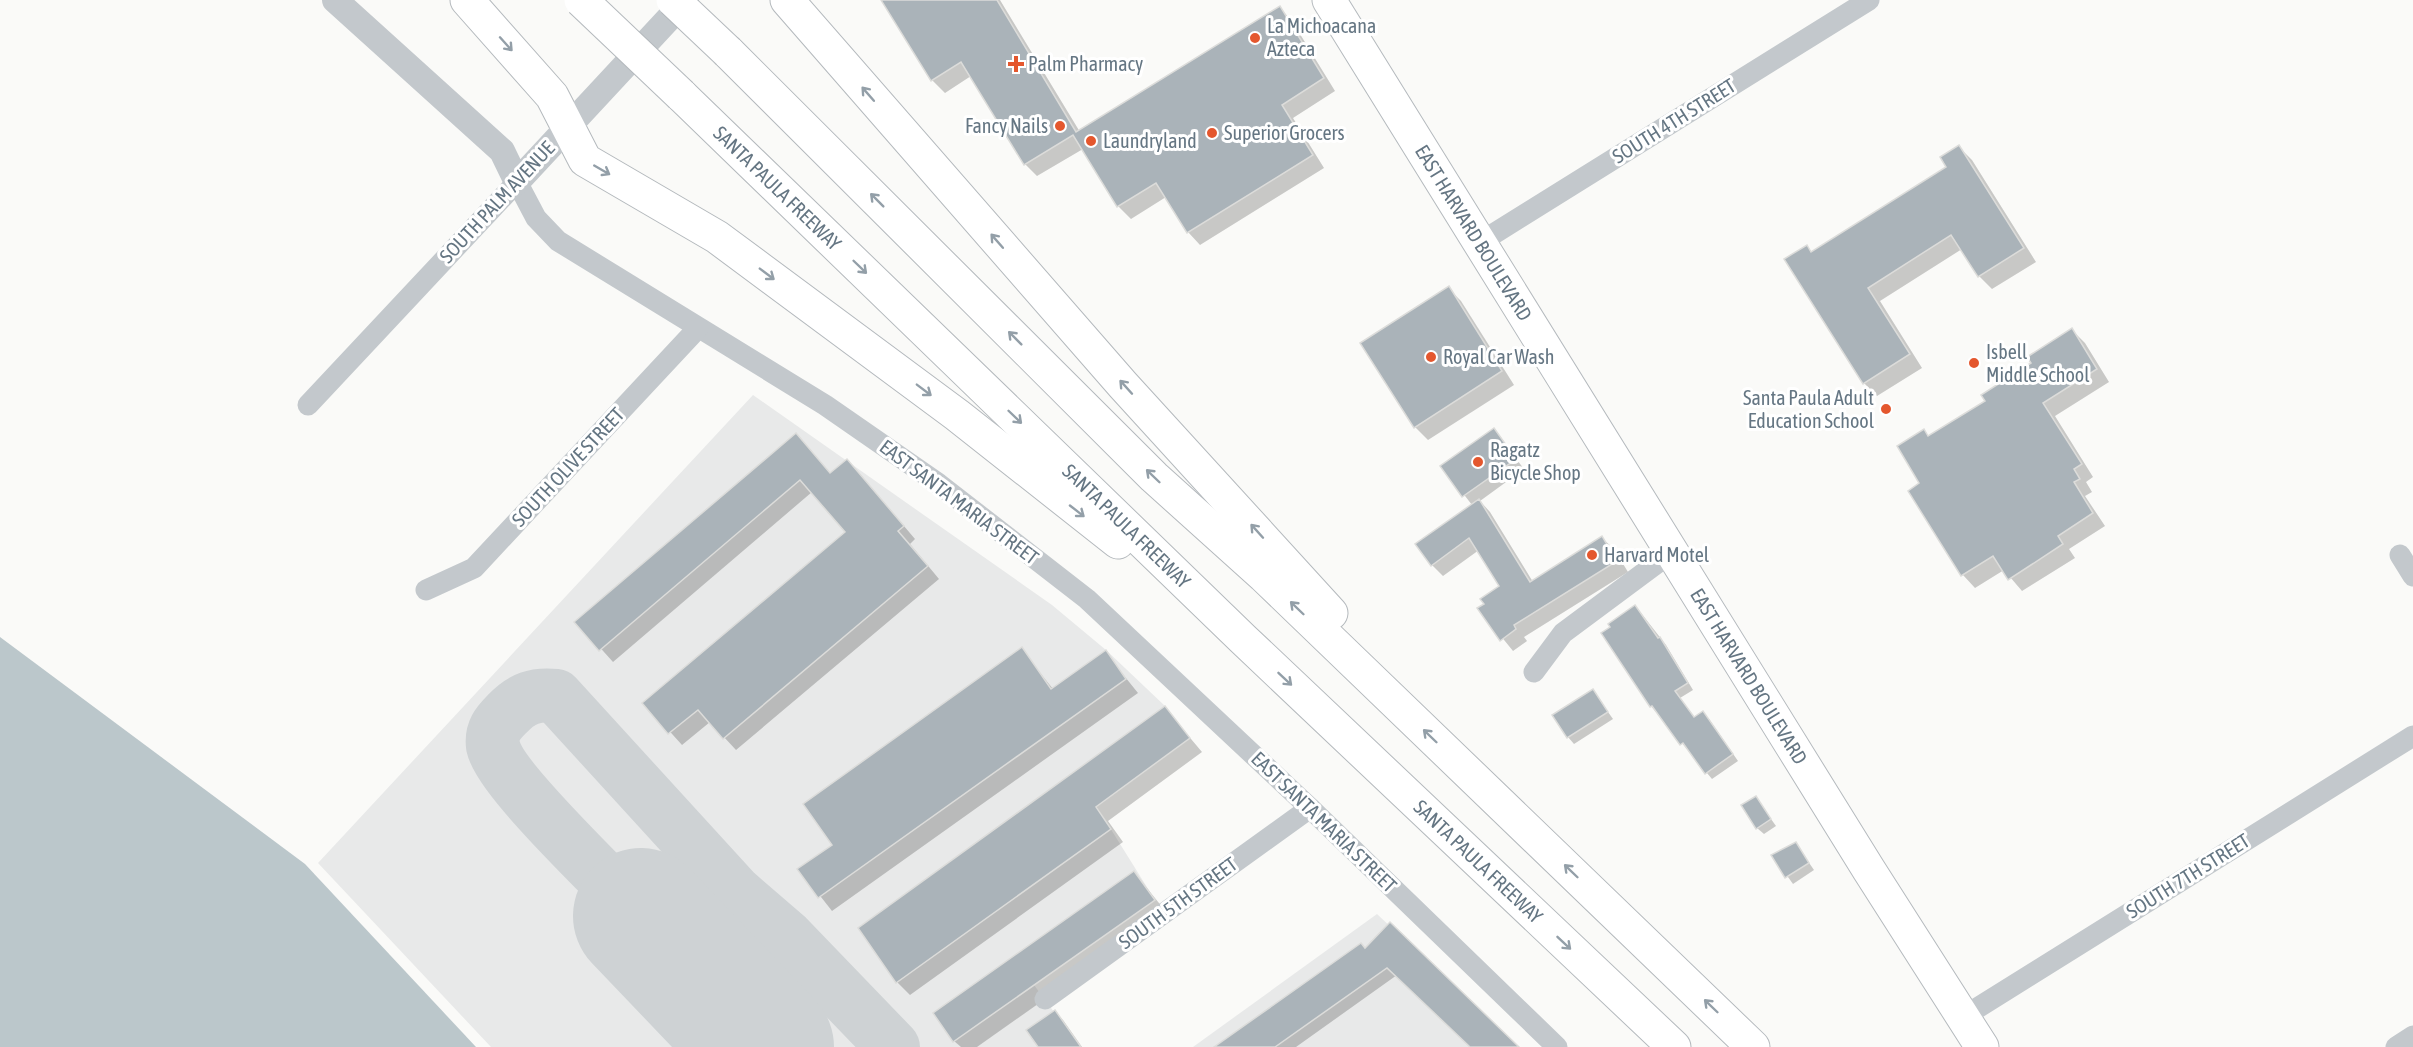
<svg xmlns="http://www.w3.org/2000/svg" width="2413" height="1047" font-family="'Asap Condensed',sans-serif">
<rect width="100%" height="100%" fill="#fafaf8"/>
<g fill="#e8e9e9">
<polygon points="753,395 1052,605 1106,650 1165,706 1188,740 1097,807 1155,900 1034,985 1080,1047 491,1047 318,863"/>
<polygon points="1377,914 1518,1047 1193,1047"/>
</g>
<polygon fill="#bbc7cb" points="0,637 305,864 476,1047 0,1047"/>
<g fill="#0003">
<polygon points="883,0 1000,0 1080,132 1280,8 1292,21 1335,91 1293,118 1324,168 1200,245 1188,232 1166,197 1131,219 1119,207 1083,149 1037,176 1025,164 971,76 945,93 932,80"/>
<polygon points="1959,147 1972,160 2036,262 1992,289 1979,276 1962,249 1880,301 1922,368 1877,396 1864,383 1787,260 1807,247 1813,253 1948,167"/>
<polygon points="1448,288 1461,301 1514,385 1428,440 1415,427"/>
<polygon points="2072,330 2085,343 2109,382 2055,416 2093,477 2086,482 2092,492 2085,496 2105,526 2069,549 2075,558 2022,591 2004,570 1975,588 1963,575 1921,483 1923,431 1930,437 1987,401"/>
<polygon points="1494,430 1524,469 1480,501 1490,512 1533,582 1602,538 1614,549 1628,572 1524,637 1527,641 1513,651 1479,609 1501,586 1479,550 1443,576 1432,565 1472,505 1442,466"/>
<polygon points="796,435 831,474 859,473 915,539 910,544 939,579 736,750 710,722 682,745 645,704 847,532 812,492 613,662 577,622"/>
<polygon points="1641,613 1666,645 1693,690 1680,698 1695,718 1709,719 1738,761 1712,779 1651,706"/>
<polygon points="1021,649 1053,689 1105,652 1138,693 832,911 799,869 834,845"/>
<polygon points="1593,691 1613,719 1574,744 1568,737"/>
<polygon points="1165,708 1202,752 1108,821 1123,842 910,995 897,982"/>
<polygon points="1756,798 1776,826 1764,834 1757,828"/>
<polygon points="1796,844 1814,870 1793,884 1773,856"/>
<polygon points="1134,872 1167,913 977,1047 961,1047 954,1041"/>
<polygon points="1366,950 1517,1047 1471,1047 1397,975 1296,1047 1218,1047"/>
<polygon points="1055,1012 1063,1020 1082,1047 1040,1047"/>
</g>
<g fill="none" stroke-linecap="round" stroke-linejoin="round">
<path stroke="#ced2d4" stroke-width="54" d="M 641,916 C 612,885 500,780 493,746 C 491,731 498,723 507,714 C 522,698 535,694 556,696 L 735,892 L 787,937 L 893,1047"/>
<polyline stroke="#ced2d4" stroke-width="136" points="641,916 766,1047"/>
</g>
<g fill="#aab3b9" stroke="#dcdcda" stroke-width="1.5">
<polygon points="881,0 997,0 1076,132 1280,6 1324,78 1282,105 1313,155 1187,233 1156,183 1117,207 1073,135 1024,165 961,62 931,81"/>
<polygon points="1959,145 2024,248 1978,277 1951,235 1868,288 1910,354 1863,384 1784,259 1807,245 1811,252 1946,167 1940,157"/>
<polygon points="1449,286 1502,371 1414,428 1360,343"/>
<polygon points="2072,328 2097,369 2043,403 2082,464 2074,469 2080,479 2074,482 2093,513 2058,536 2063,544 2008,580 1993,556 1961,576 1908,491 1919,483 1897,446 1924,429 1928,436 1985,401 1981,395 2031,363 2027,357"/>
<polygon points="1494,428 1516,459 1462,497 1440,466"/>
<polygon points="796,433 830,473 847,459 904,526 898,531 928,566 723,739 698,710 668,734 642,703 845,532 800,480 599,651 574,622"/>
<polygon points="1479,499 1530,582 1602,536 1617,561 1514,625 1516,629 1500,641 1477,608 1484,604 1480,599 1499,586 1469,538 1431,566 1415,544"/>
<polygon points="1635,605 1658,638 1660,637 1688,683 1675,691 1694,717 1703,711 1733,754 1705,774 1683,743 1680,745 1652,706 1650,707 1601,633 1610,627 1608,624"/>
<polygon points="1022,647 1051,689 1106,650 1126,679 818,898 797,869 832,845 803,804"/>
<polygon points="1593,689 1608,712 1567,738 1552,715"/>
<polygon points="1165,706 1190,738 1096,807 1111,829 896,983 858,928"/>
<polygon points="1756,796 1771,819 1756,829 1741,805"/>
<polygon points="1796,842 1809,863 1785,878 1771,855"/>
<polygon points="1134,871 1155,900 953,1042 933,1013"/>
<polygon points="1390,922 1519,1047 1470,1047 1387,968 1275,1047 1214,1047 1361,943 1365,948"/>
<polygon points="1055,1010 1081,1047 1038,1047 1026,1030"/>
</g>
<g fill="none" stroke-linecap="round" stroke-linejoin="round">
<g stroke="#b5babe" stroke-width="35">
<g id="primary">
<path id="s1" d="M 1329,0 L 1869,870 L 1982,1047"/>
</g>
</g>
<g stroke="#b4b9bd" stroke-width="35">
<g id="motorway">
<polyline points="467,0 552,96 585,160 717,237 957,415 1118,542"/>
<polyline points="787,0 1123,385 1331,613"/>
<polyline points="728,52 1154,477 1264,576 1753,1047"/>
<path id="s2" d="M 681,95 L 1243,639 L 1674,1047"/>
</g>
</g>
<g stroke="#c3c8cc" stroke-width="21">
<polyline points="1479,243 1869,0"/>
<polyline points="308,405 517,182 536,218 558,241 825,405 939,484 1087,599 1310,808 1557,1047"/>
<polyline points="2400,555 2413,576"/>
<polyline points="426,590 474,568 698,328"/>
<polyline points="1534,672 1563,633 1672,552"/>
<polyline points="1045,999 1310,808"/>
<polyline points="1963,1017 2413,736"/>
<polyline points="2396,1047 2413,1036"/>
</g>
<polyline stroke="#c3c8cc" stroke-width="26" points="335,0 502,151 517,182 686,0"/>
<use href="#primary" stroke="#fff" stroke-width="33"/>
<use href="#motorway" stroke="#fff" stroke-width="33"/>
<g stroke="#b4b9bd" stroke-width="35" stroke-linecap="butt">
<g id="motorway-bridge">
<polyline points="581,0 681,95"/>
<polyline points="673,0 728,52"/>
</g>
</g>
<use href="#motorway-bridge" stroke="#fff" stroke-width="33"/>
</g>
<defs><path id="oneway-shaft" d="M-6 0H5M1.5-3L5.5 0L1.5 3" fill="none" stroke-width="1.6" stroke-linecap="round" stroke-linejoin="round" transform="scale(1.5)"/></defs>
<g stroke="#939fa8">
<use href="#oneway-shaft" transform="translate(506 44) rotate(48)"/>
<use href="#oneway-shaft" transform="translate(868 94) rotate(-131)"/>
<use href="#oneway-shaft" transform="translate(602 170) rotate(30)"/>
<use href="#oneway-shaft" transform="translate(877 200) rotate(-135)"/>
<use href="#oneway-shaft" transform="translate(997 241) rotate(-131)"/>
<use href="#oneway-shaft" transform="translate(860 267) rotate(44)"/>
<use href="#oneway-shaft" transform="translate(767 274) rotate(37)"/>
<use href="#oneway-shaft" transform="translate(1015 338) rotate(-135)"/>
<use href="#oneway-shaft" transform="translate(1126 387) rotate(-132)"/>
<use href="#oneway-shaft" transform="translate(924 390) rotate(37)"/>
<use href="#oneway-shaft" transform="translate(1015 417) rotate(44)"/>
<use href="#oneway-shaft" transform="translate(1153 476) rotate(-136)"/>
<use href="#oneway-shaft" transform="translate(1077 511) rotate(38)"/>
<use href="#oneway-shaft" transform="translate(1257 531) rotate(-132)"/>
<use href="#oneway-shaft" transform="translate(1297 608) rotate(-136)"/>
<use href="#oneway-shaft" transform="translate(1285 679) rotate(43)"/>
<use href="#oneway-shaft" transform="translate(1430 736) rotate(-136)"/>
<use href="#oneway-shaft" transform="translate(1571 871) rotate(-136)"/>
<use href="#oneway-shaft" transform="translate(1564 943) rotate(43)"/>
<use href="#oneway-shaft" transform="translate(1711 1006) rotate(-136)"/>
</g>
<g fill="#e4572e" stroke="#fff" stroke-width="2">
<circle cx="1255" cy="38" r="6"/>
<path d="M1013 55h6v6h6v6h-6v6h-6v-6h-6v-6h6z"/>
<circle cx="1060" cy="126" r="6"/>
<circle cx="1212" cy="133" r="6"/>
<circle cx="1091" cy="141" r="6"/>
<circle cx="1431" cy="357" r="6"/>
<circle cx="1974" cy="363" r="6"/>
<circle cx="1886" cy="409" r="6"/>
<circle cx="1478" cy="462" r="6"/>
<circle cx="1592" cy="555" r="6"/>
</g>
<g text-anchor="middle" stroke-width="6" stroke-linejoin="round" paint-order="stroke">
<g font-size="20" fill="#657683" stroke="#fff" text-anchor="start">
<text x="1267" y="33">La Michoacana<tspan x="1267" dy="23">Azteca</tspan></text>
<text x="1028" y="71">Palm Pharmacy</text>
<text x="1048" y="133" text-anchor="end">Fancy Nails</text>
<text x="1224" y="140">Superior Grocers</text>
<text x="1103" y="148">Laundryland</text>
<text x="1986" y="359">Isbell<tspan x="1986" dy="23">Middle School</tspan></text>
<text x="1443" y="364">Royal Car Wash</text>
<text x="1874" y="405" text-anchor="end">Santa Paula Adult<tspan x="1874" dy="23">Education School</tspan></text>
<text x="1490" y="457">Ragatz<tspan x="1490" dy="23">Bicycle Shop</tspan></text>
<text x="1604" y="562">Harvard Motel</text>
</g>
<g font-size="20" fill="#657683" stroke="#fff">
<text transform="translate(1674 121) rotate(-32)" y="7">SOUTH 4TH STREET</text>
<text dy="7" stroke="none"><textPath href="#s2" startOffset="134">SANTA PAULA FREEWAY</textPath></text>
<text transform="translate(497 202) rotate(-47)" y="7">SOUTH PALM AVENUE</text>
<text dy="7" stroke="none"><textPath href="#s1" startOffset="274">EAST HARVARD BOULEVARD</textPath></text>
<text transform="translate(568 467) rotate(-47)" y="7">SOUTH OLIVE STREET</text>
<text transform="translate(959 502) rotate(37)" y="7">EAST SANTA MARIA STREET</text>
<text dy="7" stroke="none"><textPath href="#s2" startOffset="620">SANTA PAULA FREEWAY</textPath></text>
<text dy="7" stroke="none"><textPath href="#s1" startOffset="796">EAST HARVARD BOULEVARD</textPath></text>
<text transform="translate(1324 822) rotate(44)" y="7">EAST SANTA MARIA STREET</text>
<text dy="7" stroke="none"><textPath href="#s2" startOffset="1106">SANTA PAULA FREEWAY</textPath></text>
<text transform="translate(2188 876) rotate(-32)" y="7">SOUTH 7TH STREET</text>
<text transform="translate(1178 903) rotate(-36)" y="7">SOUTH 5TH STREET</text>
</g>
</g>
</svg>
